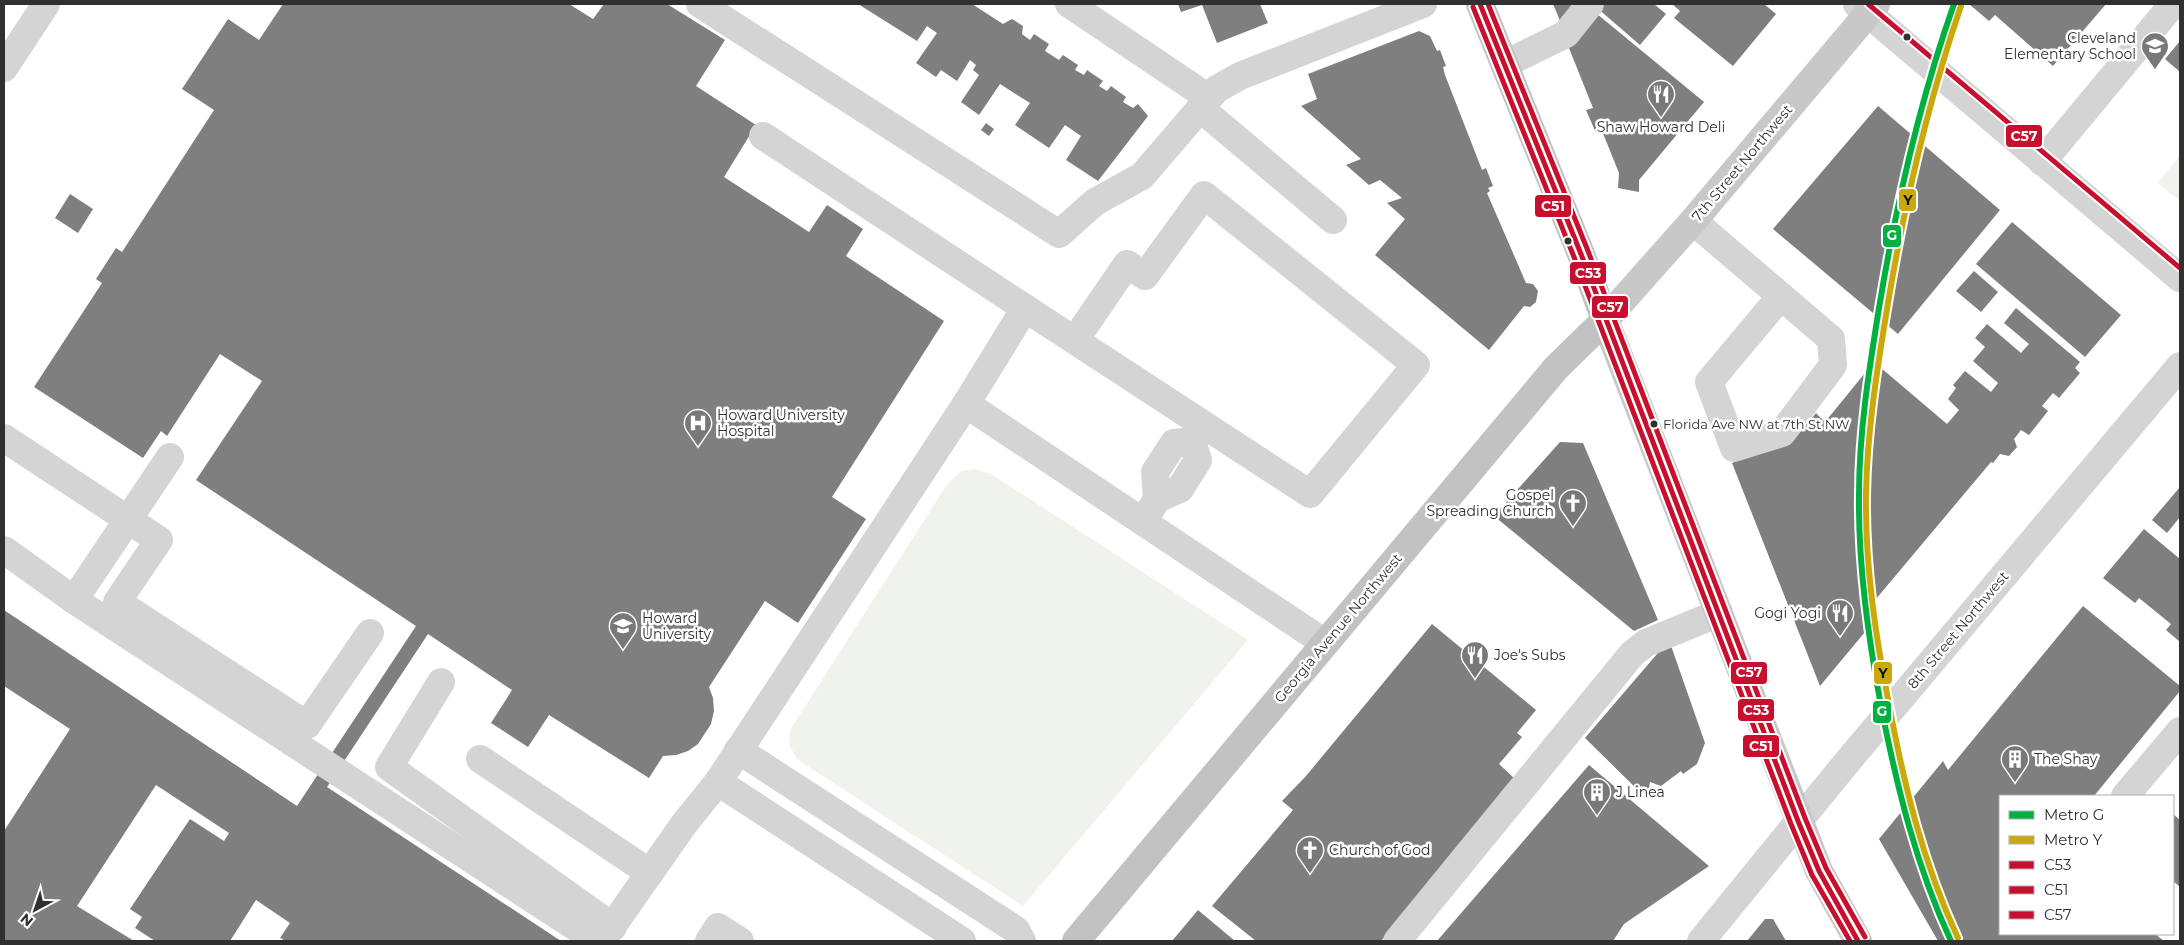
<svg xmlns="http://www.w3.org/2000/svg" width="2184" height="945" font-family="Montserrat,sans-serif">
<rect width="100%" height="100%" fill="#fff"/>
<g fill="#f0f2ec">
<polygon points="2180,155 2180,201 2158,183"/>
<polygon points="975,469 991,474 1248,640 1023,906 798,760 789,745 790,730 946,486 961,471"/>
</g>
<g fill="#7f7f7f">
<polygon points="283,4 569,4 593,19 604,4 667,4 725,40 696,86 756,125 724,177 809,232 827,205 863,229 846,256 944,321 832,497 866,519 798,623 765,601 709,687 713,698 714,711 711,724 698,744 688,751 676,755 663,756 649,778 549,715 528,747 491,723 512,690 428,634 327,787 561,941 282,941 283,939 280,938 290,923 256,900 230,941 155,941 135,928 142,917 130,909 190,819 224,841 229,833 156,785 77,906 134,941 4,941 4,831 70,729 4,686 4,610 297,806 416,626 196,480 262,381 220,354 167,436 161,431 143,458 34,387 102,283 96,279 116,248 122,252 214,110 182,89 228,19 259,40"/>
<polygon points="858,4 972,4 1003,24 1012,19 1023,26 1022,34 1030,40 1034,34 1049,44 1045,51 1059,60 1063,55 1078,65 1075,70 1084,75 1087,70 1103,81 1099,86 1107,91 1111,86 1126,97 1123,102 1133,108 1138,104 1148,116 1098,181 1066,160 1081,136 1065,125 1049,148 1015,125 1030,103 1000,84 979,115 961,102 979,75 973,70 976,65 970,60 957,81 941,70 936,77 916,63 937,33 927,26 917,41"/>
<polygon points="1178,4 1260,4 1268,23 1217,43 1202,5 1181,12"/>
<polygon points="1553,4 1577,4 1561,23"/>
<polygon points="1599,4 1654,4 1666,14 1640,45 1596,7"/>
<polygon points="1672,4 1764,4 1776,14 1733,66 1674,18 1680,11"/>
<polygon points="1969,4 2106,4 2053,66 1995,15 1989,21"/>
<polygon points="1591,9 1704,102 1639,180 1639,192 1618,188 1619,173 1602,131 1596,133 1586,110 1593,108 1567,43"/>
<polygon points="1419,31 1430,36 1437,51 1440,50 1446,66 1443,67 1445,75 1482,170 1486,168 1493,186 1488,188 1490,191 1487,193 1526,283 1533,284 1538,291 1536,302 1530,307 1524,306 1489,350 1375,255 1405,219 1387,203 1402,198 1380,180 1369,185 1346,165 1361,159 1301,106 1317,99 1308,74"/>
<polygon points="2180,41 2180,72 2165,59"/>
<polygon points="1878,106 2000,210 1898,334 1773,229"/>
<polygon points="986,123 994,129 989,136 981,130"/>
<polygon points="70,194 93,209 78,233 55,218"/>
<polygon points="2012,222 2121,315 2085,357 1976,264"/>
<polygon points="1974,271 1998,292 1981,312 1956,291"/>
<polygon points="2016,308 2080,362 2075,368 2080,373 2059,398 2053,393 2042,406 2048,411 2029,435 2021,430 2014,439 2017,447 2009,456 2000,454 1993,463 1991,462 1865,612 1870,626 1820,686 1732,463 1795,438 1816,413 1825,422 1874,362 1947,424 1959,410 1948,399 1956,388 1953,385 1965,371 1991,392 1998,383 1973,361 1985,347 1975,338 1987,324 2021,353 2029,344 2004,323"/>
<polygon points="1560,442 1583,443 1658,620 1634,631 1494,516"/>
<polygon points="2180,487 2180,517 2167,533 2152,520"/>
<polygon points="2144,529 2180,559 2180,642 2166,630 2171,624 2139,598 2135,603 2103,578"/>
<polygon points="2083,606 2180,686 2180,691 2094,796 2000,796 2000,934 2155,934 2164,941 1938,941 1879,839 1943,761 1948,770"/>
<polygon points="1432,624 1536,710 1517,733 1522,737 1499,764 1515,779 1381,941 1256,941 1212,906 1293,810 1282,801 1306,776"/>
<polygon points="1669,640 1705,743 1697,764 1683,774 1681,771 1661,786 1650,782 1647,799 1585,738"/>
<polygon points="1589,765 1709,866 1624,924 1613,941 1437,941"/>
<polygon points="2173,814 2180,820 2180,887 2173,881"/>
<polygon points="1198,910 1235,941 1172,941"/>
<polygon points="1765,919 1773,919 1786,941 1747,941"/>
</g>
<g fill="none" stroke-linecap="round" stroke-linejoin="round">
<g stroke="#d4d4d4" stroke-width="28">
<polyline points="700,4 1059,234 1095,202 1142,176 1209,98 1217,89 1240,76 1423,4"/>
<polyline points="1069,4 1209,98"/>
<polyline points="1857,4 2180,278"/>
<polyline points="1505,64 1566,34 1590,4"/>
<polyline points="4,68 46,4"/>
<polyline points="1200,108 1333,220"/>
<polyline points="763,136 1025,308"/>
<polyline points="2042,162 2173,4"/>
<polyline points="1693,221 1831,339 1833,365 1782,433 1734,448 1709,382 1781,296"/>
<polyline points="966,404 1325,643"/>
<polyline points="4,438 159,540 117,602 307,725 370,633"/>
<polyline points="1143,522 1157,499 1180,489 1198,460 1192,441 1174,443 1155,472 1157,499"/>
<polyline points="4,550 74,600 597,941"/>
<polyline points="74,600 170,457"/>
<polyline points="441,682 389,767 613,927"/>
<polyline points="738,750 1016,930 1022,941"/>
<polyline points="480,759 650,873"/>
<polyline points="718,782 962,941"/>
<polyline points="2125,796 2180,731"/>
<polyline points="602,941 684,824 718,782 966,404 1025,308 1310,494 1416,365 1204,195 1145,276 1127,264 1075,340"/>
<polyline points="709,941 718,927 740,941"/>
<polyline points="1397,941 1632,654 1646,643 1719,613"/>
<polyline points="1701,941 1848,761 2180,366"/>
</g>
<polyline stroke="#c8c8c8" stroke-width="28" points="1858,941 1819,871 1605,320 1693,221 1876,4"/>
<polyline stroke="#c2c2c2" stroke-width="28" points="1076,941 1556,368 1605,320 1581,254 1480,4"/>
<g stroke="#fff" stroke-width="9">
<polyline id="bus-1" points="1480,4 1581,254 1798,821 1819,871 1858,941"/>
</g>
<g stroke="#fff" stroke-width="9">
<polyline id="bus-2" points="1473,7 1574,257 1791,824 1812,875 1850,941"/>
</g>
<g stroke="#fff" stroke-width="9">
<g id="bus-3">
<polyline points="1488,4 1588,251 1805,818 1826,868 1865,937"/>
<polyline points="1868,4 2180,268"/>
</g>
</g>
<use href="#bus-1" stroke="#c8102e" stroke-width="5"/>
<use href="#bus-2" stroke="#c8102e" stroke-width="5"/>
<use href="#bus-3" stroke="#c8102e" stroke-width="5"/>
<g stroke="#fff" stroke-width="10">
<path id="metro-1" d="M 1951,941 C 1916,866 1897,787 1881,706 C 1868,637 1858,566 1859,495 C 1859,432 1869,370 1879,308 C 1896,205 1919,103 1954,4"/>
</g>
<g stroke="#fff" stroke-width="10">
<path id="metro-2" d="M 1958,938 C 1923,863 1904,785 1889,704 C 1875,635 1865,565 1866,495 C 1867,432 1877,370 1887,309 C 1904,206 1927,105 1961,6"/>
</g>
<use href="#metro-1" stroke="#00b140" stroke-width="6"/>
<use href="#metro-2" stroke="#cba90c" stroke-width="6"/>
</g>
<defs>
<g id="school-pin" transform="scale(1.4375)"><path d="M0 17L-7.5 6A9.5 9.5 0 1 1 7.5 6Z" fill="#787878" stroke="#fff"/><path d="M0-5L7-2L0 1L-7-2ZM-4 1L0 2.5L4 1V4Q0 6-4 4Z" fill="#fff"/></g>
<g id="restaurant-pin" transform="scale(1.4375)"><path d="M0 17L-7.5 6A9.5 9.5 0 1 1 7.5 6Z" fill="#787878" stroke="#fff"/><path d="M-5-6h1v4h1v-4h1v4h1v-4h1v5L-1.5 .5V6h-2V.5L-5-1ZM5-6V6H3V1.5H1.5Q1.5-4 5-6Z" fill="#fff"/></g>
<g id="hospital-pin" transform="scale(1.4375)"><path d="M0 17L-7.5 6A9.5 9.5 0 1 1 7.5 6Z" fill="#787878" stroke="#fff"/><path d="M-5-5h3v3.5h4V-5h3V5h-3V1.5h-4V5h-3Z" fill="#fff"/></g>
<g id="church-pin" transform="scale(1.4375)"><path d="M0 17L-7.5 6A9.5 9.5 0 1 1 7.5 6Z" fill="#787878" stroke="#fff"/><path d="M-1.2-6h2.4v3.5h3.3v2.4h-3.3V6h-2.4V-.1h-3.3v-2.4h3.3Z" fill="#fff"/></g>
<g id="university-pin" transform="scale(1.4375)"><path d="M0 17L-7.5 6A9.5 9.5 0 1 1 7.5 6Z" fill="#787878" stroke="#fff"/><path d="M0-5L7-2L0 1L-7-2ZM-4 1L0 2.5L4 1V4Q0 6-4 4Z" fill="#fff"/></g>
<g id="building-pin" transform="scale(1.4375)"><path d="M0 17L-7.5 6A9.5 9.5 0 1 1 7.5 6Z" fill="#787878" stroke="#fff"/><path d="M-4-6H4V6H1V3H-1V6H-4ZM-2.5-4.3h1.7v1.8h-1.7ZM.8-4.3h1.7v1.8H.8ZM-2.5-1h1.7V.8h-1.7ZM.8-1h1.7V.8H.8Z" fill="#fff"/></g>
</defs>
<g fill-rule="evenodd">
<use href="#school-pin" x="2155" y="46"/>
<use href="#restaurant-pin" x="1661" y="94"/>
<use href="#hospital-pin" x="698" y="423"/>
<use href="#church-pin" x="1573" y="503"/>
<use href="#restaurant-pin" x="1840" y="613"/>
<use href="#university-pin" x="623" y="626"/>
<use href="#restaurant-pin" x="1475" y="655"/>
<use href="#building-pin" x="2015" y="759"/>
<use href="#building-pin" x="1597" y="792"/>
<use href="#church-pin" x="1310" y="850"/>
</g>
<g fill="#303030" stroke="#fff" stroke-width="2">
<circle cx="1907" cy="37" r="4.5"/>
<circle cx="1568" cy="241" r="4.5"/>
<circle cx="1654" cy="424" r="4.5"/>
</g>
<g text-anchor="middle" stroke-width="5" stroke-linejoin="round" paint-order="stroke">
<g font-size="13" fill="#303030" stroke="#fff" text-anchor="start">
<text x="1663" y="429">Florida Ave NW at 7th St NW</text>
</g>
<g font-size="14" fill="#303030" stroke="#fff" text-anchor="start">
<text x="2136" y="43" text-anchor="end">Cleveland<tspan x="2136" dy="16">Elementary School</tspan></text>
<text x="1661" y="132" text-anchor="middle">Shaw Howard Deli</text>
<text x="717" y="420">Howard University<tspan x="717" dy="16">Hospital</tspan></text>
<text x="1554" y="500" text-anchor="end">Gospel<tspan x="1554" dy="16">Spreading Church</tspan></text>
<text x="1821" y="618" text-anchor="end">Gogi Yogi</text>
<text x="642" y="623">Howard<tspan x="642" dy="16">University</tspan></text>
<text x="1494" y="660">Joe's Subs</text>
<text x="2034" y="764">The Shay</text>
<text x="1616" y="797">J Linea</text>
<text x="1329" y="855">Church of God</text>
</g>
<g font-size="14" fill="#303030" stroke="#fff">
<text transform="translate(1742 163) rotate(-50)" y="5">7th Street Northwest</text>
<text transform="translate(1338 628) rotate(-50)" y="5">Georgia Avenue Northwest</text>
<text transform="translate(1958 630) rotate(-50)" y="5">8th Street Northwest</text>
</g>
</g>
<g stroke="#fff" stroke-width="2">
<rect x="2005" y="124" width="38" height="24" rx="5" fill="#c8102e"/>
<rect x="1898" y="188" width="19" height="24" rx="5" fill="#cba90c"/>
<rect x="1534" y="194" width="38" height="24" rx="5" fill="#c8102e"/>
<rect x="1882" y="224" width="20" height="24" rx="5" fill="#00b140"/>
<rect x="1569" y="261" width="38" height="24" rx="5" fill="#c8102e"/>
<rect x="1591" y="295" width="38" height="24" rx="5" fill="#c8102e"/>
<rect x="1730" y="661" width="38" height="24" rx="5" fill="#c8102e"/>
<rect x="1873" y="661" width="20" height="24" rx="5" fill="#cba90c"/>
<rect x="1737" y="698" width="38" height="24" rx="5" fill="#c8102e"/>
<rect x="1872" y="700" width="20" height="24" rx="5" fill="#00b140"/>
<rect x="1742" y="734" width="38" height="24" rx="5" fill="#c8102e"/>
</g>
<g font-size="14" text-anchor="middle" font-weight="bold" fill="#fff">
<text x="2024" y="141">C57</text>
<text x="1553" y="211">C51</text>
<text x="1892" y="240">G</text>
<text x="1588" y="278">C53</text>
<text x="1610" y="312">C57</text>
<text x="1749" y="677">C57</text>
<text x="1756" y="715">C53</text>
<text x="1882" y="716">G</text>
<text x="1761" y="751">C51</text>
</g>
<g font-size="14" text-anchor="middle" font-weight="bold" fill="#111">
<text x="1908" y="205">Y</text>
<text x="1883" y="678">Y</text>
</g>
<rect width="2184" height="945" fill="none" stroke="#303030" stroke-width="10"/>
<rect x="1999" y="795" width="175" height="140" fill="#ffffff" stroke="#acacac"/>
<rect x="2009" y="811" width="25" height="8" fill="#00b140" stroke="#acacac"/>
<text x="2044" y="820" font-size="15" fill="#303030">Metro G</text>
<rect x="2009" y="836" width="25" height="8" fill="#cba90c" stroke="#acacac"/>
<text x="2044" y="845" font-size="15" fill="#303030">Metro Y</text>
<rect x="2009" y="861" width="25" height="8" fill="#c8102e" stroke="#acacac"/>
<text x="2044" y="870" font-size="15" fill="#303030">C53</text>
<rect x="2009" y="886" width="25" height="8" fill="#c8102e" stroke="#acacac"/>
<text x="2044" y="895" font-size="15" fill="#303030">C51</text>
<rect x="2009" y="911" width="25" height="8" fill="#c8102e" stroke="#acacac"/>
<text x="2044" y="920" font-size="15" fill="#303030">C57</text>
<g transform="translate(35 910) rotate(220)" stroke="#ffffff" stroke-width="4" paint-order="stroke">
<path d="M0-4L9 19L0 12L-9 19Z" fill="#303030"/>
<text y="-8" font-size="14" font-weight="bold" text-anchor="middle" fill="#303030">N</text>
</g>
</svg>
